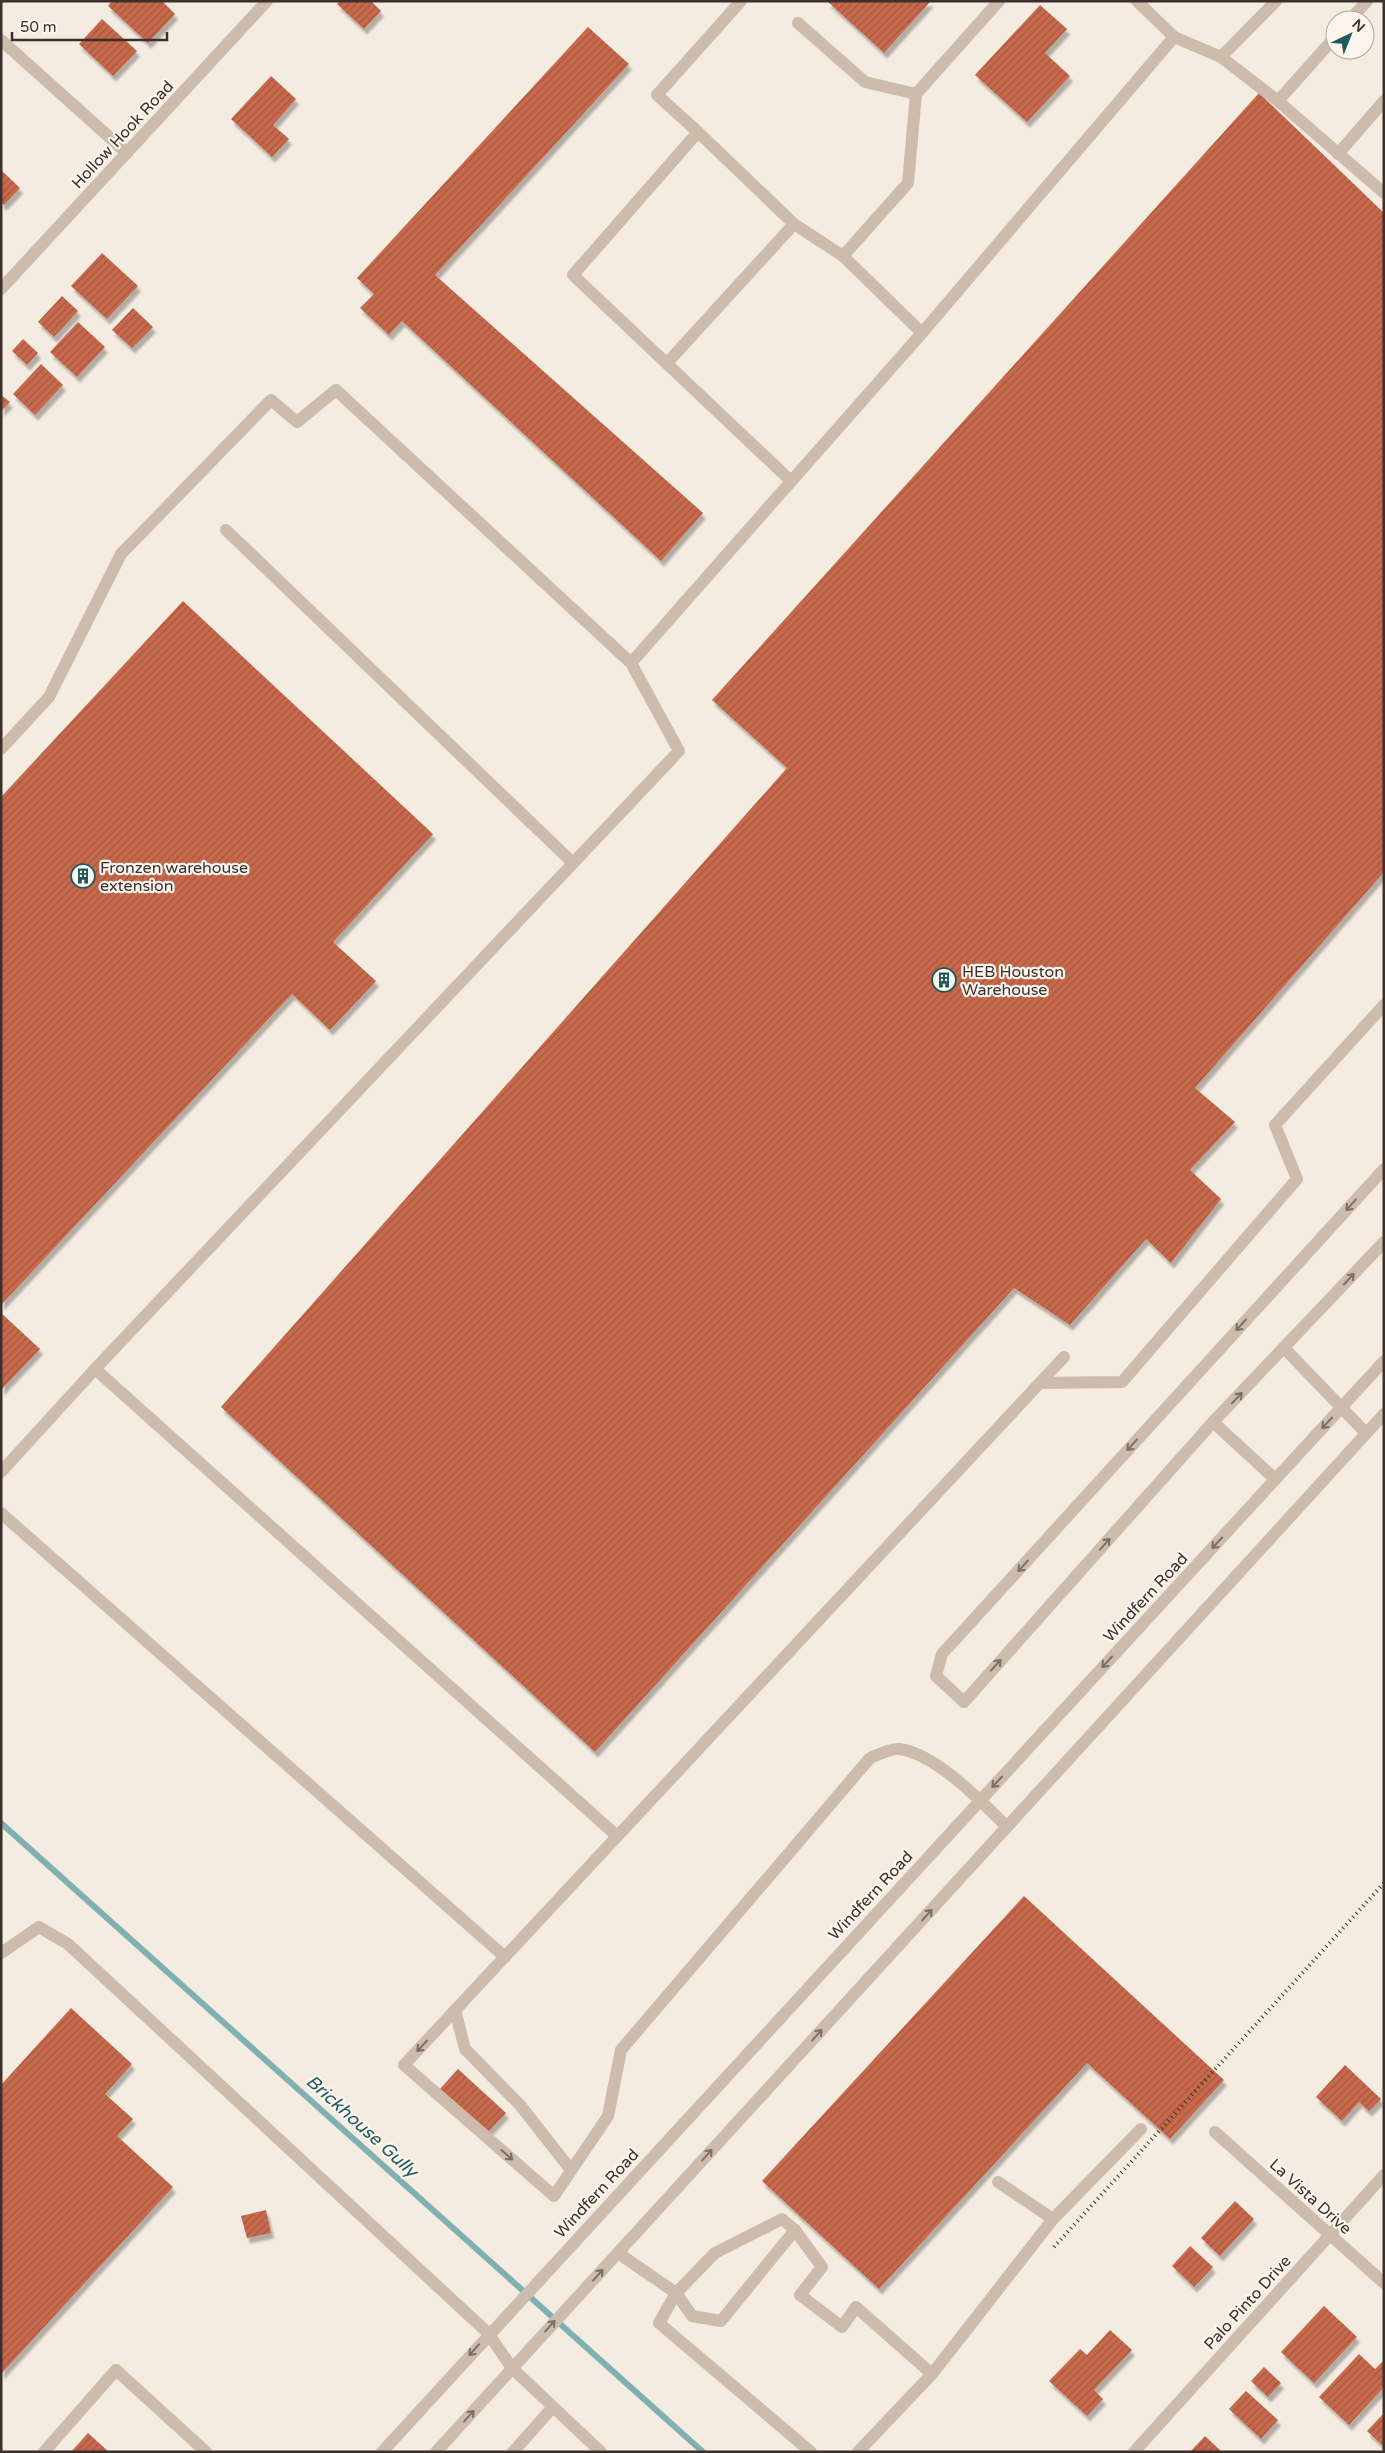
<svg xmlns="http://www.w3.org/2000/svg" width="1385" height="2453" font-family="'Varela Round',sans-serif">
<defs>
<pattern id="building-hatch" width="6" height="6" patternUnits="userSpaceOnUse" patternTransform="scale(1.25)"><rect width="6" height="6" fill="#c8694b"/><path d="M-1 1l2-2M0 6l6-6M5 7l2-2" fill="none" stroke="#a4573f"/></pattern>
<filter id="shadow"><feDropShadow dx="3" dy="5.5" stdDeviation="1" flood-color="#0004"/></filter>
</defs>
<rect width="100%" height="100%" fill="#f4ebe1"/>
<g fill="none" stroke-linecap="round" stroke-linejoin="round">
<polyline stroke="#7fb0b2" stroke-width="6" points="1,1823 703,2452"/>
</g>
<g fill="url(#building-hatch)" filter="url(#shadow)">
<polygon points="112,1 162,1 175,14 148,43 108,6"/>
<polygon points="340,1 371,1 381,11 364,29 337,4"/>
<polygon points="827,1 931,1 884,53"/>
<polygon points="1040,5 1067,29 1045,53 1070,76 1027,122 975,75"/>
<polygon points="102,19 137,51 113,76 79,44"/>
<polygon points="588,27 629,64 435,275 703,513 661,561 402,321 389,335 360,308 374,294 357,278"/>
<polygon points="271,76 296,99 273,125 289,139 272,157 231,119"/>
<polygon points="1259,93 1384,213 1384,872 1195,1088 1235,1122 1190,1170 1221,1199 1171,1263 1146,1239 1070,1325 1014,1288 595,1752 221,1407 787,768 712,700"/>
<polygon points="1,170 20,188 4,205 1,203"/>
<polygon points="102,253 138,286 107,319 71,286"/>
<polygon points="62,296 78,311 54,337 38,322"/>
<polygon points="133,308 153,327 132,348 112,330"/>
<polygon points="78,322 105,347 77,377 50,352"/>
<polygon points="23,339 38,353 27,365 12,351"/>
<polygon points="41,364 63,385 35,415 13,394"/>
<polygon points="1,395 10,402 1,411"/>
<polygon points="183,601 433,834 333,942 376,981 330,1030 292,994 1,1305 1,797"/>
<polygon points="1,1313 40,1349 1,1390"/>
<polygon points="1024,1896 1224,2080 1170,2139 1087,2063 879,2289 762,2181"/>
<polygon points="71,2008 132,2064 105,2094 133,2119 117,2136 173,2187 1,2374 1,2085"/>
<polygon points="1345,2065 1381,2099 1369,2111 1359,2102 1342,2121 1316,2097"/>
<polygon points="458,2069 506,2113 487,2133 440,2089"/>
<polygon points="1235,2201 1254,2219 1220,2256 1201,2238"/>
<polygon points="266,2210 271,2233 247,2238 241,2216"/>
<polygon points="1190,2246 1213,2267 1194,2287 1172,2266"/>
<polygon points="1324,2306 1357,2337 1314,2383 1281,2352"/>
<polygon points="1110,2330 1132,2350 1094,2390 1103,2399 1087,2416 1049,2381 1080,2349 1087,2355"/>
<polygon points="1359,2354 1375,2369 1384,2360 1384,2387 1349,2425 1319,2397"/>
<polygon points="1264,2367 1281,2383 1268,2397 1251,2381"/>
<polygon points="1246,2391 1278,2420 1261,2439 1229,2409"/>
<polygon points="1384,2413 1384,2447 1367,2431"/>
<polygon points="88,2433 109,2452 71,2452"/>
<polygon points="1205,2436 1222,2452 1190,2452"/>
</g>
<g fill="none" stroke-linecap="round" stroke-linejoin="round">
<g stroke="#cdbbac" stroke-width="12">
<polyline points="1137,1 1174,37 1221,57 1278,101 1384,193"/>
<polyline points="1350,20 1367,1"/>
<polyline points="798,23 865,82 916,94"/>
<polyline points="1,40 127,153"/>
<polyline points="1221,57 1276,1"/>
<polyline points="1278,101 1335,37"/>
<polyline points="698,132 657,95 741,1"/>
<polyline points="1338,154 1384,101"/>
<polyline points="843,256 908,183 916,94 999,1"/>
<polyline points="1,289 267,1"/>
<polyline points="668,362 794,224"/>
<polyline points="791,481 573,275 698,132 794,224 843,256 922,333"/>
<polyline points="226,530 573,863"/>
<polyline points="1,749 49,697 121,554 271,400 297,422 336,390 631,663 922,333 1174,37"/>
<polyline points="1384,1169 942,1654 936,1676 964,1702 1213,1422 1384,1242"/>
<polyline points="1284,1348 1366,1433"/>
<polyline points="95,1369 617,1836"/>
<polyline points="1040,1383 1122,1382 1297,1179 1275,1125 1384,1005"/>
<polyline points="1213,1422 1275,1479"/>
<polyline points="1,1472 95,1369 679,751 631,663"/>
<polyline points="1,1513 505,1957"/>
<path d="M 1007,1827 C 982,1802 935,1753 899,1749 C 891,1748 878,1755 870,1758 L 621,2050 L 608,2116 L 554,2196 L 404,2065 L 1064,1357"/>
<polyline points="1,1953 39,1927 68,1944 488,2333 512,2368 601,2452"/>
<polyline points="455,2010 465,2049 520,2105 571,2170"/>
<polyline points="1215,2132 1384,2283"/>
<polyline points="998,2182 1053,2219"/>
<polyline points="618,2253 676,2293 692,2316 721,2321 795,2230"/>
<polyline points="44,2452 116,2370 206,2452"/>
<polyline points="382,2452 1384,1361"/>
<polyline points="436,2452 1384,1414"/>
<polyline points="513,2452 553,2407"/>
<polyline points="811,2452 659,2323 676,2293 715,2253 782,2219 795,2230 822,2267 800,2295 842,2327 856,2307 932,2374"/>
<polyline points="858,2452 932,2374 1053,2219 1141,2129"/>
<polyline points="1134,2452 1384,2175"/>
</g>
<polyline stroke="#3b302b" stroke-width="4" stroke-dasharray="1 4" stroke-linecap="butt" points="1054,2247 1384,1883"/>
</g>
<defs><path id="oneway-shaft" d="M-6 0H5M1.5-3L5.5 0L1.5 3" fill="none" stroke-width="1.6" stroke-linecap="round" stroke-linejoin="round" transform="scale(1.25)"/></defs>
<g stroke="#7d6f65">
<use href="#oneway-shaft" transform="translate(1351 1205) rotate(132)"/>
<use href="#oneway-shaft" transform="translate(1349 1279) rotate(-47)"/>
<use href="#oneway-shaft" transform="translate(1241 1325) rotate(132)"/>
<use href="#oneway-shaft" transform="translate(1237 1398) rotate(-46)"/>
<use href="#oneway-shaft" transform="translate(1327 1423) rotate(133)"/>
<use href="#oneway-shaft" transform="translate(1132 1445) rotate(132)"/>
<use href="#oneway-shaft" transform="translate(1217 1543) rotate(133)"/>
<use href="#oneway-shaft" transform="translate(1105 1544) rotate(-48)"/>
<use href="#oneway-shaft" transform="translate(1023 1566) rotate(132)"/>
<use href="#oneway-shaft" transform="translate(1107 1662) rotate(133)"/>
<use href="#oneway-shaft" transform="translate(996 1665) rotate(-48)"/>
<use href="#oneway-shaft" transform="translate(997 1782) rotate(133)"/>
<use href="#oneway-shaft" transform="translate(927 1915) rotate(-48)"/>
<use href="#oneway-shaft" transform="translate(817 2035) rotate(-48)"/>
<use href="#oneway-shaft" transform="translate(422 2046) rotate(133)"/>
<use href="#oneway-shaft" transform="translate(507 2155) rotate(41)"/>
<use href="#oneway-shaft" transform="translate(707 2155) rotate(-48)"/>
<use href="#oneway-shaft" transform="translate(598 2275) rotate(-48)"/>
<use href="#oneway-shaft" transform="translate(550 2326) rotate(-48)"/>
<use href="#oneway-shaft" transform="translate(474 2350) rotate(132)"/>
<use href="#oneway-shaft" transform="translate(469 2416) rotate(-48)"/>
</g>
<defs>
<g id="building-ring" transform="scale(1.25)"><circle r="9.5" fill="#fbf5ee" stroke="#1f5a5e" stroke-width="1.5"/><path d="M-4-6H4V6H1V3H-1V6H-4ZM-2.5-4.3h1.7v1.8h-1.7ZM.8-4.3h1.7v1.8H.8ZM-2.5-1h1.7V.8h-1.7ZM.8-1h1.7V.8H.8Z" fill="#1f5a5e"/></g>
</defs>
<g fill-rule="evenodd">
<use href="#building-ring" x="83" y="876"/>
<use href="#building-ring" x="944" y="980"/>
</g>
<g text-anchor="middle" stroke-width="4.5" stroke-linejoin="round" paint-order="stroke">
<g font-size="16" fill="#3b302b" stroke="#fbf5ee">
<text transform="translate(122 134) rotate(-47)" y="6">Hollow Hook Road</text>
<text transform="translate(1145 1597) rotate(-47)" y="6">Windfern Road</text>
<text transform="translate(870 1895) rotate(-47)" y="6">Windfern Road</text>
<text transform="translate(596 2193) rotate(-47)" y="6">Windfern Road</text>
<text transform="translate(1311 2196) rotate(42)" y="6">La Vista Drive</text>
<text transform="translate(1247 2302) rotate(-48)" y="6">Palo Pinto Drive</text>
</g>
<g font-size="16" fill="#3b302b" stroke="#fbf5ee" text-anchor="start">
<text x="100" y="873">Fronzen warehouse<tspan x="100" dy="18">extension</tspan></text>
<text x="962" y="977">HEB Houston<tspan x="962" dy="18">Warehouse</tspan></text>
</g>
<g font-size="18" font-style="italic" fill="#1f5a5e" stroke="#fbf5ee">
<text transform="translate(362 2126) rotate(42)" y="6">Brickhouse Gully</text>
</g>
</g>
<rect width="1385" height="2453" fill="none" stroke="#3b302b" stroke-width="5"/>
<g transform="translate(1350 35) rotate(43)"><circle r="24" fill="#fbf5ee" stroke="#aea6a0"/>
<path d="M0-4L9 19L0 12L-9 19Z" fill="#1f5a5e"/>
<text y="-8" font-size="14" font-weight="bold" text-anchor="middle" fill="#3b302b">N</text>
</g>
<path d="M12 32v8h155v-8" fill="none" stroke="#3b302b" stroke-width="2.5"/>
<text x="20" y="32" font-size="15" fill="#3b302b" stroke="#fbf5ee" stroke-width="4" paint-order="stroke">50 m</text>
</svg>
